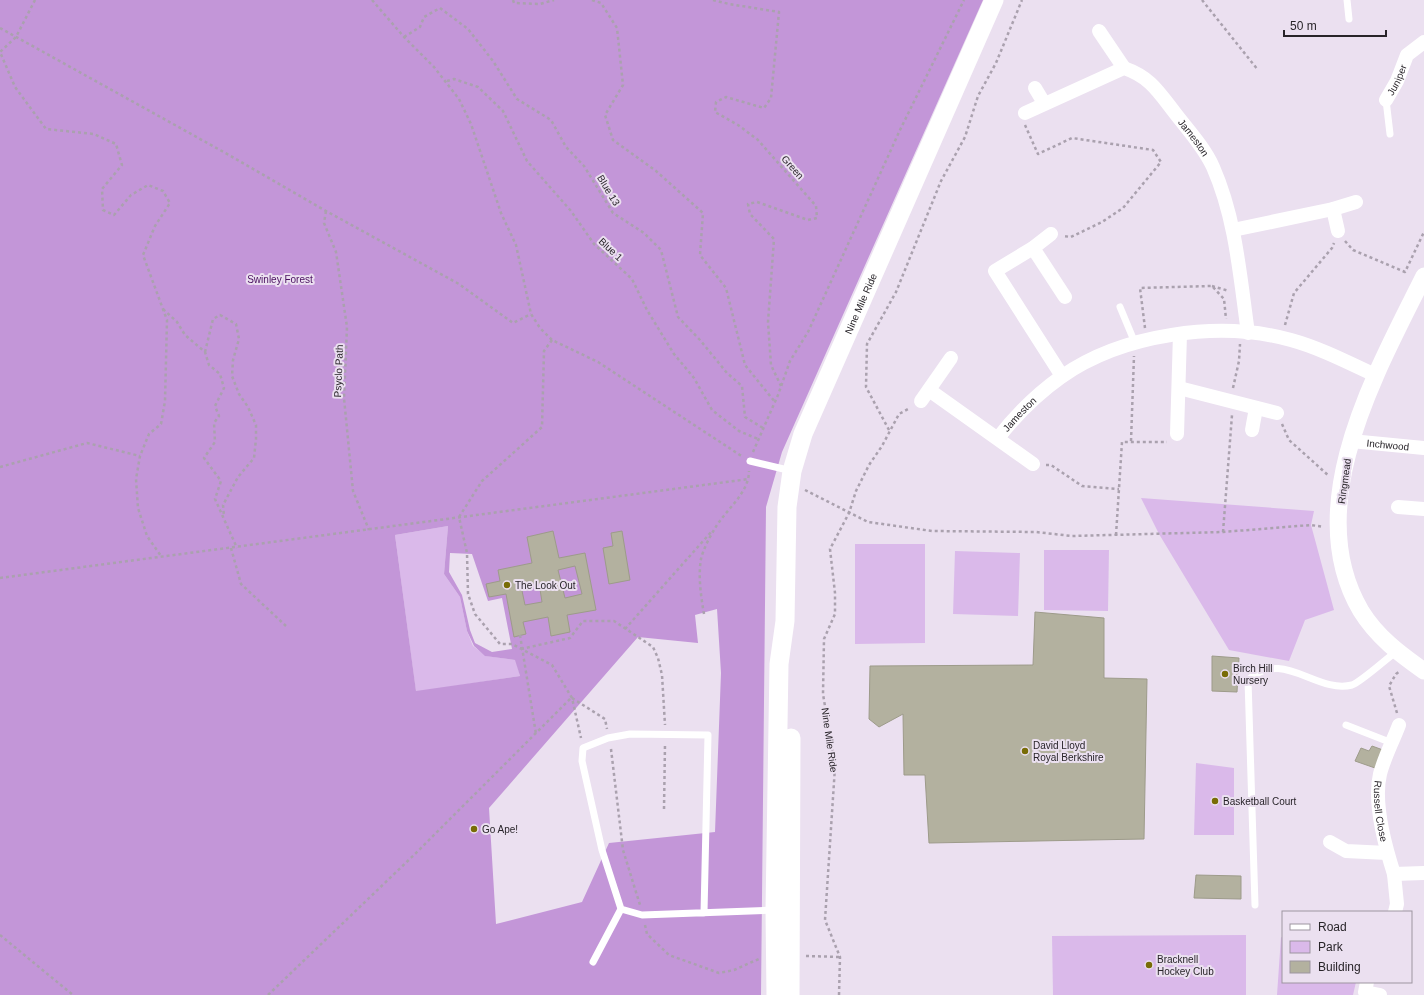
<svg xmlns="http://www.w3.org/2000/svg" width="1424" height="995" font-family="Helvetica,sans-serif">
<rect width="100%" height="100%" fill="#ebe0f0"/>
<g fill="#dab9ea">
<polygon points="1141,498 1314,511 1311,525 1334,610 1305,620 1289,661 1229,650 1159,534"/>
<polygon points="448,526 444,574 460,597 467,631 473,646 486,656 516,660 520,676 416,692 395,535"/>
<polygon points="855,544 925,544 925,643 855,644"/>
<polygon points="1044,550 1109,550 1108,611 1044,610"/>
<polygon points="955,551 1020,553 1018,616 953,614"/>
<polygon points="1196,763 1234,768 1234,835 1194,835"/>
<polygon points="1246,935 1246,995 1053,995 1052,936"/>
<polygon points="1281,937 1283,938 1283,982 1356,982 1353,995 1277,995"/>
</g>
<path fill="#c396d8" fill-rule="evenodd" d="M 0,0 L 983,0 L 782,452 L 766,507 L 761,995 L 0,995 ZM 448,526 L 444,574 L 460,597 L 467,631 L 474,646 L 485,656 L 515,660 L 520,676 L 416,691 L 395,535 ZM 450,553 L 472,554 L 488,601 L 502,598 L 512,649 L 492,652 L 475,643 L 470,630 L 462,595 L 449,572 ZM 717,609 L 721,673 L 715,832 L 609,843 L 582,902 L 496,924 L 489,808 L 638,637 L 698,643 L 695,615 Z"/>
<g fill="#b3b19f" stroke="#9d9b8a" fill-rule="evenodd">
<path d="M 553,531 L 559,558 L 585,553 L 596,610 L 567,615 L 570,632 L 551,636 L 548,617 L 523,622 L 526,634 L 514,637 L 506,594 L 489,597 L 486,584 L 500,581 L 498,570 L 532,563 L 527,537 ZM 575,566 L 582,594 L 565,598 L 558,570 ZM 539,583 L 542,602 L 525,605 L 521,586 Z"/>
<polygon points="622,531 630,580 609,584 603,548 613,546 611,533"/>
<polygon points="1035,612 1104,618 1104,678 1147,679 1144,839 929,843 925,775 904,775 903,714 879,727 869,719 870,666 1033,665"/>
<polygon points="1212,656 1239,658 1237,692 1212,691"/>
<polygon points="1372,746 1383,750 1375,768 1355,761 1361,748 1369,751"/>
<polygon points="1196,875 1241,876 1241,899 1194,898"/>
</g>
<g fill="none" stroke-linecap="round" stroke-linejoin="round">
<g stroke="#aaa1ae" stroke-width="2.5" stroke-dasharray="3 3" stroke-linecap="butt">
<polyline points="35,0 16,37 0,52 15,87 46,129 94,134 116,144 122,165 102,189 103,210 114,215 131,195 148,185 163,191 170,203 155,226 143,255 167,320 165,401 161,424 149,434 140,456 136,479 138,508 147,536 161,556"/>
<polyline points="372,0 404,37 434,67 459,99 471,124 501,213 516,245 531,314 540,328 552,340 598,362 743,457"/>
<polyline points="513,0 514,3 540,4 554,0"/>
<polyline points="592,0 601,3 617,28 623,85 605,115 613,140 656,171 703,213 700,255 726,288 745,365 775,402"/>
<polyline points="713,0 729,4 779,12 771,98 764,108 726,97 716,102 715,112 738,125 758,140 816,206 817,218 808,220 757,202 748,204 750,214 774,239 768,322 771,365 781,386"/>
<polyline points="1202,0 1258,70"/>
<polyline points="0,28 229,155 326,211 459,284 513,323 531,314"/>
<polyline points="404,37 420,27 424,17 440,8 468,29 493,61 517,99 551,120 566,147 584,166 613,213 644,233 661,250 678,317 700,340 727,373 742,386 745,417 763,428"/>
<polyline points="447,81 454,79 478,87 503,111 527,161 571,211 594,244 632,279 647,310 674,354 694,378 712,410 739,431 758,439"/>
<polyline points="1025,125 1038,154 1072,138 1153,150 1161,162 1123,208 1102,222 1071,237 1063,236"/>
<polyline points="326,211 324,223 336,252 347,327 344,398 353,491 369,530"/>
<polyline points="1345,241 1353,250 1405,272 1424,232"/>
<polyline points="1212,286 1229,291"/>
<polyline points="163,309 177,322 185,335 205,352 209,365 220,374 224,388 215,406 219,416 214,423 215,442 204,458 221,481 215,499 237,548"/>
<polyline points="1285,325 1294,293 1332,248 1334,243"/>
<polyline points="1145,328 1140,288 1212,286 1224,299 1226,319"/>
<polyline points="552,340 544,351 542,427 482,481 459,517 467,553 468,594 475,614 500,644 512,644 552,665 572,698 581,738"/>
<polyline points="205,352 213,319 220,315 236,324 239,339 233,360 232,376 239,394 248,407 256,425 256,439 254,458 238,477 223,505 224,516"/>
<polyline points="1233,388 1239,361 1240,344"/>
<polyline points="1282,424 1289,440 1329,476"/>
<polyline points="889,430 866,387 867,344 896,292 941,181 965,137 978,96 996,63 1022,0"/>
<polyline points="1131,441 1134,356"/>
<polyline points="753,452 778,395 790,361 808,332 900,130 964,0"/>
<polyline points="1046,465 1051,465 1082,486 1119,489"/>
<polyline points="0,467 87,443 140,456"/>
<polyline points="805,490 868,522 932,531 1036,532 1072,536 1223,532 1311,525 1324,527"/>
<polyline points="1223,532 1232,415"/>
<polyline points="1116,535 1122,442 1167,442"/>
<polyline points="231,548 241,584 286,626"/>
<polyline points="0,578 749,479"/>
<path d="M 704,614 C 701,597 698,576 701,559 C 703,550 709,538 714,530 C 724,511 749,494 749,471"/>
<polyline points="625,629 712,531"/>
<polyline points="520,635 536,734"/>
<polyline points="521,649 570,638 583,621 614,621 653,647 658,658 662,675 665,725"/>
<polyline points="572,698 605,719 607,729"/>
<polyline points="1397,713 1389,686 1396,674 1400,671"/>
<polyline points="611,749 623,850 640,905"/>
<polyline points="664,809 665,744"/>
<polyline points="645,925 647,934 669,955 719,973 734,970 761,958"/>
<polyline points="0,935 73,995"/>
<polyline points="806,956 840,957"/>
<polyline points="268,995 416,853 571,698"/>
<polyline points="839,995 840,957 825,920 835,767 823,694 824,639 835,614 835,593 830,549 849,513 856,491 869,465 882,446 899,414 910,408"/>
</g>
<g stroke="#fff" stroke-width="7">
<polyline points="1347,0 1349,19"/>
<polyline points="1386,100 1390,134"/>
<polyline points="1120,307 1135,343"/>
<polyline points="750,461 792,471"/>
<polyline points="1346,725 1392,743"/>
<path d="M 1255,905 L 1248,680 C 1283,648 1316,694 1352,685 C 1361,682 1387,658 1396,652"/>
<polyline points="704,913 708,735 630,734 608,738 583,748 582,761 602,850 621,909 642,915 774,910"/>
<polyline points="593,962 621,909"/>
</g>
<g stroke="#fff" stroke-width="14">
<polyline points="1099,31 1124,68"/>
<polyline points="1035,88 1044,103"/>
<path id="s1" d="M 1386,100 L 1397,81 L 1407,55 L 1424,42"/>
<path id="s2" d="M 1025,113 L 1124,68 C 1150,77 1158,91 1175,113 C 1188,130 1204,147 1213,167 C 1236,219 1240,277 1248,333"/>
<polyline points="1333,209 1338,231"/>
<polyline points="1233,230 1333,209 1356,202"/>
<polyline points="1051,234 1033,248 995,271 1062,376"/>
<polyline points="1033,248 1065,297"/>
<polyline points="1179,388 1277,413"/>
<polyline points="929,390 1033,464"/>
<polyline points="921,401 951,358"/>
<polyline points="1252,430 1256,408"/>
<polyline points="1177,434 1180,334"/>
<path id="s3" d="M 998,438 C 1016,415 1037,394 1061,377 C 1122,334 1219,320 1291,340 C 1320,348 1347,362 1375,375"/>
<path id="s4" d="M 1351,441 L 1424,448"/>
<polyline points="1398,507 1424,509"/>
<path id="s5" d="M 1399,725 C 1393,741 1384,758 1380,774 C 1373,803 1385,846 1394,874 L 1424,873"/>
<polyline points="1330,842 1346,851 1387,853"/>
<polyline points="1394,874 1397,904 1395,912"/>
<polyline points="1367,982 1365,992 1380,995"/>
</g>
<path stroke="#fff" stroke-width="17" d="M 1424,276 C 1377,371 1299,506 1361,611 C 1377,637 1400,654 1424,671"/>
<g stroke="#fff" stroke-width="19">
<path id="s6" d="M 776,995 L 775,910 L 779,664 L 785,621 L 787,507 L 792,471 L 803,434 L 994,0"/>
<polyline points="790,995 791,738"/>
</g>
</g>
<g fill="#786c06" stroke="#ebe0f0" stroke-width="1.5">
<circle cx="507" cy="585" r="4"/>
<circle cx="1225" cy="674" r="4"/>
<circle cx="1025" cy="751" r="4"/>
<circle cx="1215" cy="801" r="4"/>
<circle cx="474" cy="829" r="4"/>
<circle cx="1149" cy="965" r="4"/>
</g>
<g text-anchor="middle" stroke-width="4" stroke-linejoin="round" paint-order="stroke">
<g font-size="10" fill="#282429" stroke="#ebe0f0">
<text dy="4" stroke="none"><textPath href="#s1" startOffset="23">Juniper</textPath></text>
<text dy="4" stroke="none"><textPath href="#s2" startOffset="209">Jameston</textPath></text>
<text transform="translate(793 167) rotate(48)" y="4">Green</text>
<text transform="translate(609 190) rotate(59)" y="4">Blue 13</text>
<text transform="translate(611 249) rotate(43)" y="4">Blue 1</text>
<text dy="4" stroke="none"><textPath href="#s6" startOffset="706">Nine Mile Ride</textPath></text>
<text transform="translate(338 371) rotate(-88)" y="4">Psyclo Path</text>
<text dy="4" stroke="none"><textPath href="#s3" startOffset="32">Jameston</textPath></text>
<text dy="4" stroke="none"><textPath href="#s4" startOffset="37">Inchwood</textPath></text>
<text transform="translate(1344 481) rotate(-82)" y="4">Ringmead</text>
<text transform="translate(830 740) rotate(82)" y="4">Nine Mile Ride</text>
<text dy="4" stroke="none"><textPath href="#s5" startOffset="90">Russell Close</textPath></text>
</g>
<g font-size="10" fill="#490f5f" stroke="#ebe0f0">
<text x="280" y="283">Swinley Forest</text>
</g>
<g font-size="10" fill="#282429" stroke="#ebe0f0" text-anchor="start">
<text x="515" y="589">The Look Out</text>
<text x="1233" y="672">Birch Hill<tspan x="1233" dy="12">Nursery</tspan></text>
<text x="1033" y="749">David Lloyd<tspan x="1033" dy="12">Royal Berkshire</tspan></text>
<text x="1223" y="805">Basketball Court</text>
<text x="482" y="833">Go Ape!</text>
<text x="1157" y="963">Bracknell<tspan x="1157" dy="12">Hockey Club</tspan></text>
</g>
</g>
<rect x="1282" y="911" width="130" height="72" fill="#ebe0f0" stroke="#9d95a0"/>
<rect x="1290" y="924" width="20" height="6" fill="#ffffff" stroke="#9d95a0"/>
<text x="1318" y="931" font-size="12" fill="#282429">Road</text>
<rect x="1290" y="941" width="20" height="12" fill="#dab9ea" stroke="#9d95a0"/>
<text x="1318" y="951" font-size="12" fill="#282429">Park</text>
<rect x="1290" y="961" width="20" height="12" fill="#b3b19f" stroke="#9d95a0"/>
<text x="1318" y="971" font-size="12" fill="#282429">Building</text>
<path d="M1284 30v6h102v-6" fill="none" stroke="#282429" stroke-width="2"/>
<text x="1290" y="30" font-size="12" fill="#282429" stroke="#ebe0f0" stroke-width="3" paint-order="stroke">50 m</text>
</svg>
